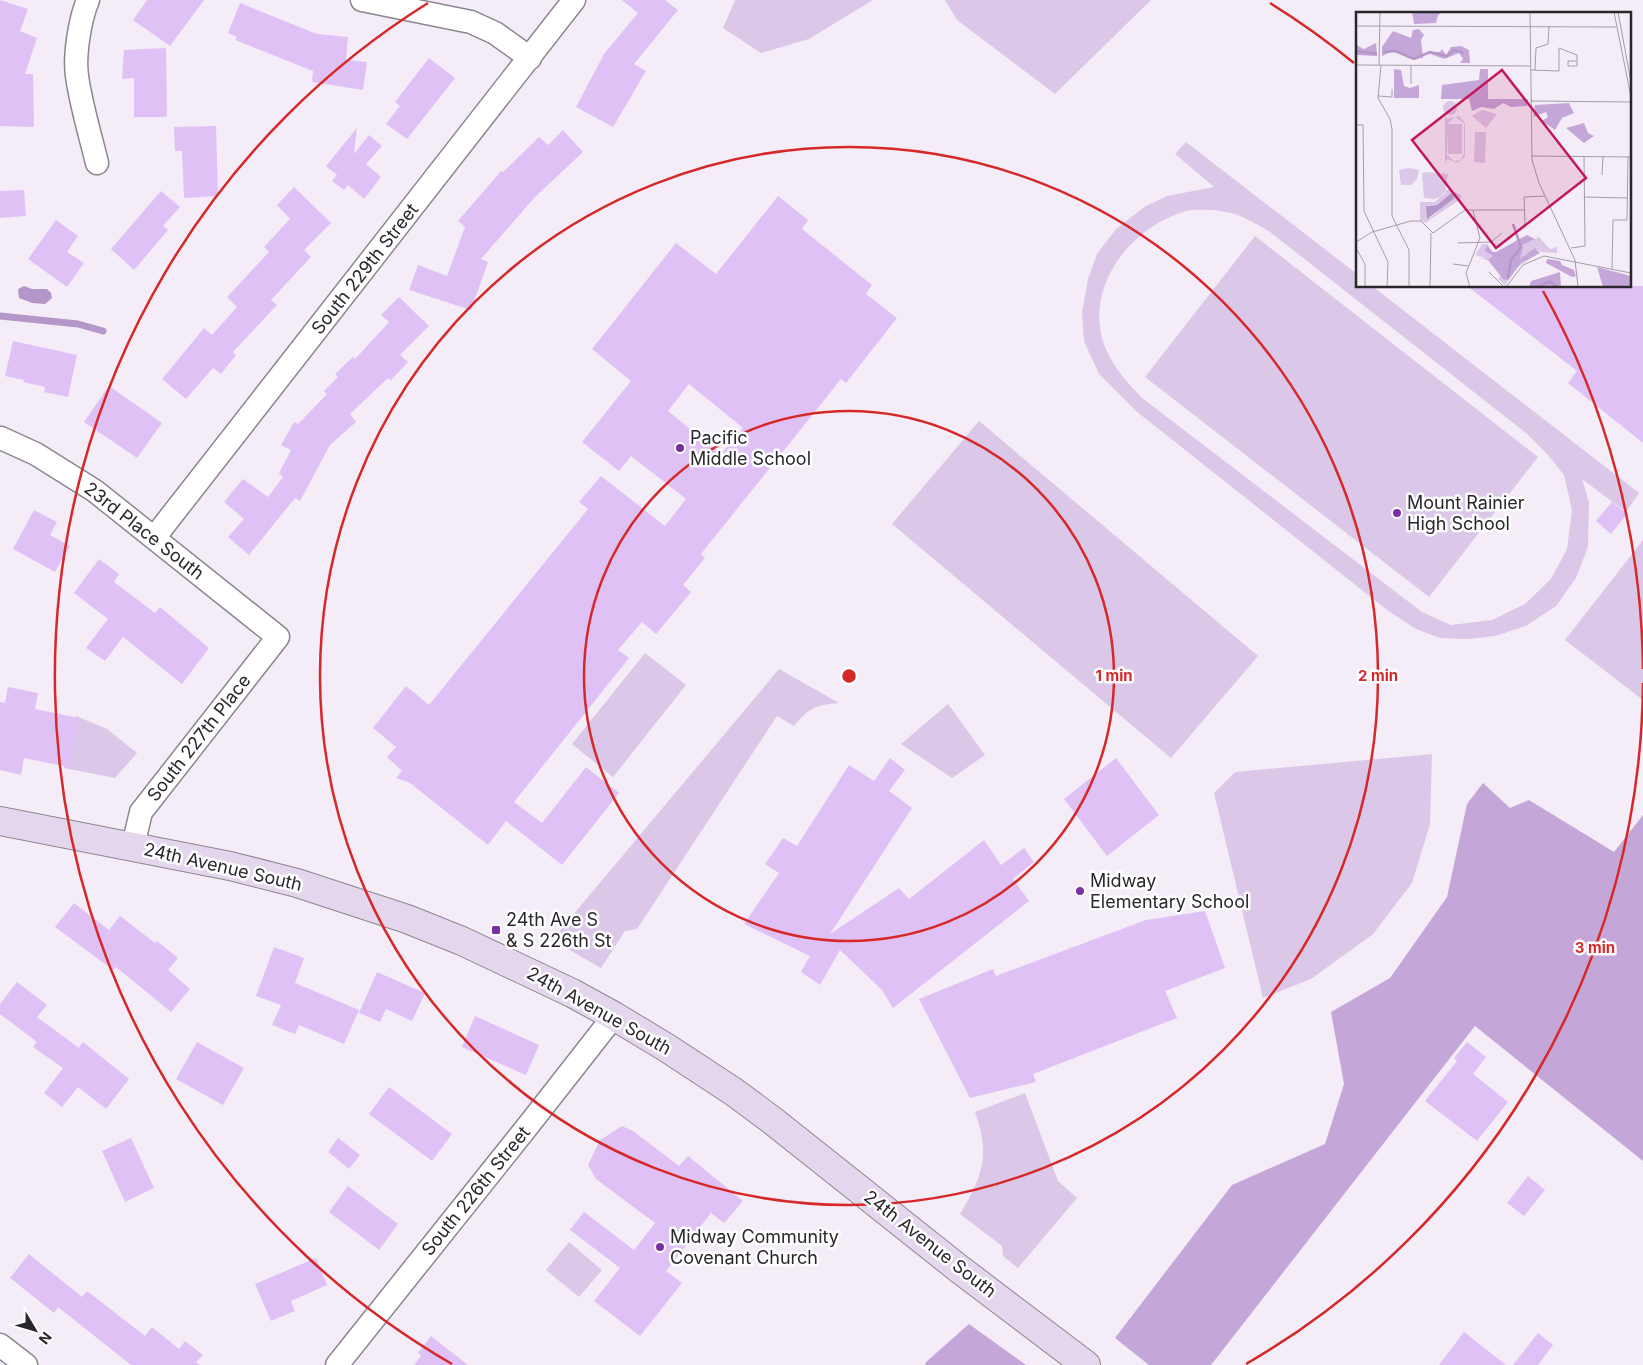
<svg xmlns="http://www.w3.org/2000/svg" width="1643" height="1365" font-family="Inter,sans-serif">
<rect width="100%" height="100%" fill="#f4edf8"/>
<g fill="#dbc7e8" fill-rule="evenodd">
<polygon points="735,0 873,0 809,39 761,53 723,28"/>
<polygon points="945,0 1151,0 1055,94 957,20"/>
<path d="M 1186,142 L 1357,274 L 1357,286 L 1372,286 L 1639,493 L 1626,512 L 1582,479 L 1589,502 L 1588,547 L 1576,578 L 1556,606 L 1526,626 L 1495,636 L 1467,639 L 1440,638 L 1416,629 L 1387,610 L 1136,411 L 1099,374 L 1084,341 L 1082,313 L 1088,279 L 1097,254 L 1116,229 L 1144,207 L 1167,196 L 1214,187 L 1175,154 ZM 1190,210 C 1228,209 1238,213 1270,232 L 1526,433 L 1548,455 L 1564,475 L 1572,510 L 1567,549 L 1551,579 L 1525,604 L 1492,620 L 1451,625 L 1422,612 L 1142,398 C 1125,380 1109,363 1102,338 C 1087,280 1136,223 1190,210 Z"/>
<polygon points="1255,236 1538,457 1429,597 1145,377"/>
<polygon points="979,421 1258,656 1171,758 892,524"/>
<polygon points="1643,540 1643,700 1565,640"/>
<polygon points="645,653 686,685 613,777 572,744"/>
<path d="M 779,669 L 839,703 C 816,705 809,707 794,726 L 777,716 L 637,929 L 625,931 L 601,968 L 552,940 Z"/>
<polygon points="948,704 985,755 952,778 901,744"/>
<polygon points="76,716 107,729 137,753 115,778 64,768"/>
<polygon points="1432,754 1430,824 1412,883 1373,934 1311,979 1263,998 1214,793 1235,772"/>
<path d="M 1025,1093 L 1058,1181 L 1077,1198 L 1018,1268 L 1003,1256 L 1002,1246 L 960,1214 C 974,1191 987,1167 982,1139 C 981,1130 978,1121 975,1112 Z"/>
<polygon points="569,1242 602,1270 579,1297 546,1270"/>
</g>
<g fill="#c5a6d9">
<polygon points="1483,783 1510,808 1529,800 1614,852 1643,815 1643,1161 1475,1026 1211,1365 1149,1365 1115,1338 1232,1185 1325,1144 1344,1084 1331,1012 1390,978 1447,897 1467,804"/>
<polygon points="969,1324 1026,1365 925,1365 926,1362"/>
</g>
<polygon fill="#b496c8" points="24,286 32,289 47,289 51,293 52,298 45,304 32,303 19,298 18,289"/>
<g fill="none" stroke-linecap="round" stroke-linejoin="round">
<polyline stroke="#b496c8" stroke-width="7" points="0,316 78,324 103,331"/>
</g>
<g fill="#e0c1f5" fill-rule="evenodd">
<polygon points="0,0 28,9 20,31 37,38 25,74 33,74 34,127 0,126"/>
<polygon points="147,0 204,0 170,46 133,20"/>
<polygon points="622,0 665,0 678,10 634,64 646,71 613,127 576,107 604,54 638,13"/>
<polygon points="240,3 317,34 348,37 346,60 367,62 363,90 312,82 313,71 235,40 237,37 228,33"/>
<polygon points="166,48 167,117 134,117 134,78 122,79 124,50"/>
<polygon points="429,58 455,78 407,139 386,124 400,106 395,102"/>
<polygon points="216,126 218,196 184,198 182,151 175,151 174,127"/>
<polygon points="357,128 354,154 369,135 382,146 366,164 381,177 364,199 348,185 344,190 332,181 337,175 326,166"/>
<polygon points="563,130 583,152 534,198 481,259 488,262 471,310 409,290 418,265 447,276 465,227 458,221 501,171 503,172 539,137 548,145"/>
<polygon points="294,187 331,223 304,250 311,257 271,300 277,305 233,352 236,355 221,374 213,368 186,399 162,379 204,328 212,335 237,307 227,297 269,252 264,247 290,219 277,205"/>
<polygon points="24,190 26,216 0,218 0,191"/>
<polygon points="161,191 180,207 163,226 168,230 134,270 111,249"/>
<path d="M 778,196 L 808,220 L 802,229 L 872,285 L 866,294 L 897,318 L 846,383 L 841,379 L 701,554 L 705,558 L 683,585 L 691,592 L 656,634 L 642,622 L 618,650 L 629,658 L 514,802 L 542,823 L 586,767 L 619,793 L 562,865 L 506,821 L 488,845 L 410,783 L 396,778 L 402,771 L 387,757 L 396,747 L 373,728 L 406,686 L 429,705 L 588,509 L 579,502 L 601,476 L 665,526 L 686,499 L 631,456 L 619,471 L 582,442 L 631,381 L 592,349 L 676,243 L 716,274 ZM 689,384 L 743,428 L 721,454 L 668,411 Z"/>
<polygon points="56,220 78,236 67,252 84,263 67,287 28,259"/>
<polygon points="1467,286 1643,286 1643,443 1568,383 1577,371"/>
<polygon points="399,297 429,326 400,355 408,362 391,380 388,378 350,414 356,422 330,445 300,501 295,498 249,555 228,537 244,519 224,502 243,479 268,497 283,477 279,473 291,450 281,445 294,422 298,424 327,394 324,391 338,377 335,374 353,357 355,359 389,322 381,315"/>
<polygon points="13,341 77,355 68,397 44,392 45,387 23,382 24,380 5,376"/>
<polygon points="109,386 162,423 137,458 84,422"/>
<polygon points="1612,502 1627,514 1611,534 1596,521"/>
<polygon points="34,510 57,522 50,535 70,546 55,572 13,549"/>
<polygon points="99,559 119,574 114,582 155,613 160,607 209,648 182,684 123,637 105,661 86,648 108,619 74,593"/>
<polygon points="8,687 38,693 35,709 79,718 69,767 24,758 21,775 0,770 0,702 5,703"/>
<polygon points="890,758 905,770 889,791 912,808 830,934 899,888 909,899 984,840 1001,865 1024,848 1034,862 1013,879 1029,901 893,1008 882,990 840,950 820,985 801,972 810,956 744,924 779,873 765,864 783,838 797,846 849,765 874,781"/>
<polygon points="1116,758 1159,815 1107,856 1064,799"/>
<polygon points="74,903 109,930 120,916 155,943 157,941 178,958 168,970 190,989 171,1012 116,967 113,970 55,927"/>
<polygon points="1205,911 1225,968 1165,991 1177,1018 1033,1074 1036,1082 970,1098 919,999 993,969 996,976 1146,920"/>
<polygon points="274,947 304,958 295,983 359,1010 344,1044 299,1025 295,1034 272,1025 281,1005 256,996"/>
<polygon points="377,972 425,993 412,1021 386,1009 380,1022 359,1013"/>
<polygon points="17,982 47,1005 37,1017 79,1048 83,1042 129,1079 106,1109 78,1087 62,1107 44,1093 63,1068 33,1047 37,1042 0,1014 0,1004"/>
<polygon points="475,1016 539,1045 526,1075 462,1047"/>
<polygon points="197,1042 244,1068 223,1105 176,1079"/>
<polygon points="1467,1042 1486,1057 1473,1074 1508,1102 1477,1141 1425,1101 1457,1061 1454,1058"/>
<polygon points="389,1087 452,1134 432,1161 369,1114"/>
<polygon points="622,1126 633,1131 679,1166 688,1156 743,1201 724,1223 711,1213 666,1271 682,1283 640,1336 594,1301 620,1268 570,1230 584,1212 634,1250 655,1223 596,1179 588,1165 600,1140"/>
<polygon points="131,1138 154,1188 125,1202 102,1151"/>
<polygon points="338,1138 360,1155 349,1169 328,1152"/>
<polygon points="1528,1176 1545,1190 1524,1216 1507,1203"/>
<polygon points="348,1186 398,1224 379,1250 329,1212"/>
<polygon points="29,1254 82,1297 87,1291 145,1336 152,1327 179,1349 185,1341 203,1355 196,1362 200,1365 131,1365 58,1307 54,1313 10,1278"/>
<polygon points="316,1258 327,1285 291,1301 295,1311 271,1321 255,1284"/>
<polygon points="1464,1332 1506,1365 1439,1365"/>
<polygon points="1538,1333 1553,1345 1538,1365 1513,1365"/>
<polygon points="431,1336 468,1365 414,1365 421,1356 418,1353"/>
</g>
<g fill="none" stroke-linecap="round" stroke-linejoin="round">
<g stroke="#8c8690" stroke-width="25">
<g id="street">
<path d="M 88,0 C 80,19 74,55 77,76 C 81,105 90,134 97,163"/>
<polyline points="362,0 471,22 495,33 530,58"/>
<polyline points="1,438 36,454 95,491 278,637 141,812 133,846"/>
<polyline points="154,538 574,0"/>
<polyline points="0,1345 26,1365"/>
<polyline points="337,1365 531,1122 614,1016"/>
</g>
</g>
<g stroke="#8c8690" stroke-width="30">
<polyline id="secondary" points="0,821 230,866 297,883 407,919 462,941 572,993 614,1016 667,1048 734,1092 773,1121 958,1268 1086,1365"/>
</g>
<use href="#street" stroke="#fff" stroke-width="22"/>
<use href="#secondary" stroke="#e4d6ed" stroke-width="28"/>
</g>
<g fill="none" stroke="#d62828" stroke-width="2.5">
<circle cx="849" cy="676" r="265"/>
<circle cx="849" cy="676" r="529"/>
<path d="M1643 683A794 794 0 0 1 1246 1364M452 1364A794 794 0 0 1 428 3M1270 3A794 794 0 0 1 1354 63M1543 291A794 794 0 0 1 1643 669"/>
</g>
<g fill="#792fa1" stroke="#fefdff" stroke-width="2">
<circle cx="680" cy="448" r="5"/>
<circle cx="1397" cy="513" r="5"/>
<circle cx="1080" cy="891" r="5"/>
<rect x="491" y="925" width="10" height="10" rx="2.5"/>
<circle cx="660" cy="1247" r="5"/>
</g>
<g text-anchor="middle" stroke-width="5" stroke-linejoin="round" paint-order="stroke">
<g font-size="18" fill="#2a272b" stroke="#fefdff">
<text transform="translate(365 269) rotate(-52)" y="6">South 229th Street</text>
<text transform="translate(144 531) rotate(38)" y="6">23rd Place South</text>
<text transform="translate(199 738) rotate(-52)" y="6">South 227th Place</text>
<text transform="translate(223 867) rotate(13)" y="6">24th Avenue South</text>
<text transform="translate(599 1011) rotate(29)" y="6">24th Avenue South</text>
<text transform="translate(476 1191) rotate(-51)" y="6">South 226th Street</text>
<text transform="translate(930 1244) rotate(38)" y="6">24th Avenue South</text>
</g>
<g font-size="18" fill="#2a272b" stroke="#fefdff" text-anchor="start">
<text x="690" y="444">Pacific<tspan x="690" dy="21">Middle School</tspan></text>
<text x="1407" y="509">Mount Rainier<tspan x="1407" dy="21">High School</tspan></text>
<text x="1090" y="887">Midway<tspan x="1090" dy="21">Elementary School</tspan></text>
<text x="506" y="926">24th Ave S<tspan x="506" dy="21">&amp; S 226th St</tspan></text>
<text x="670" y="1243">Midway Community<tspan x="670" dy="21">Covenant Church</tspan></text>
</g>
</g>
<g transform="translate(1356 12)">
<rect width="275" height="275" fill="#f4edf8"/>
<path d="M87 96a7 7 0 1 1 14 0a7 7 0 1 1-14 0ZM 126,98 L 141,102 L 130,116 L 116,104 ZM 89,103 L 91,107 L 103,104 L 109,111 L 109,145 L 101,151 L 91,147 L 89,151 ZM 99,105 L 108,111 L 108,141 L 105,148 L 98,149 L 91,143 L 91,114 L 92,142 L 106,142 L 106,112 L 91,112 ZM 119,120 L 130,120 L 129,151 L 118,150 ZM 53,156 L 63,158 L 61,167 L 55,173 L 45,173 L 43,158 ZM 72,160 L 92,162 L 89,182 L 79,187 L 68,186 L 66,161 ZM 92,177 L 105,183 L 105,187 L 69,211 L 64,208 L 64,190 L 79,190 ZM 95,181 L 98,185 L 74,206 L 71,193 L 81,193 ZM 182,224 L 194,237 L 201,235 L 201,241 L 185,240 L 180,237 L 180,243 L 163,254 L 149,273 L 142,267 L 146,262 L 132,247 L 119,243 L 126,232 L 131,232 L 139,243 L 164,226 L 181,227 Z" fill="#dbc7e8" fill-rule="evenodd"/>
<path d="M 56,0 L 87,0 L 82,3 L 80,11 L 58,12 ZM 63,17 L 68,23 L 65,28 L 67,46 L 54,47 L 39,38 L 26,44 L 26,35 L 37,19 L 55,26 L 57,18 ZM 20,31 L 21,44 L 0,43 L 0,33 L 8,37 ZM 105,34 L 113,38 L 114,51 L 104,51 L 107,47 L 103,41 L 88,47 L 69,40 L 84,40 L 86,37 L 90,43 L 95,35 ZM 38,57 L 45,58 L 48,74 L 54,76 L 63,73 L 63,86 L 38,86 ZM 124,57 L 132,57 L 132,87 L 172,87 L 171,94 L 155,95 L 147,91 L 138,97 L 125,95 L 116,99 L 113,87 L 85,87 L 86,73 L 123,68 ZM 213,91 L 218,101 L 206,106 L 199,118 L 186,109 L 192,105 L 190,100 L 177,105 L 179,93 ZM 228,111 L 232,121 L 238,124 L 228,131 L 210,116 ZM 171,223 L 179,227 L 164,234 L 167,235 L 164,247 L 179,236 L 184,241 L 165,251 L 152,268 L 147,267 L 132,248 L 124,246 L 133,247 L 137,244 L 129,239 L 131,233 L 136,240 L 140,240 ZM 191,247 L 204,249 L 206,253 L 218,258 L 220,264 L 216,265 L 190,251 ZM 241,255 L 275,264 L 275,275 L 247,275 ZM 204,260 L 205,275 L 173,275 L 175,269 Z" fill="#c5a6d9"/>
<path d="M 95,181 L 99,184 L 96,188 L 71,207 L 70,194 L 81,193 Z" fill="#b496c8"/>
<path fill="none" stroke="#b496c8" stroke-width="2.5" d="M 0,39 L 21,42M 27,40 L 39,39 L 58,47 L 74,40 L 91,44 L 98,38 L 108,41M 152,266 L 155,248 L 165,235 L 157,212M 182,275 L 194,269 L 201,275"/>
<path fill="none" stroke="#a39ea6" stroke-width="1" d="M 174,0 L 176,148 L 183,171 L 219,248 L 222,275M 258,0 L 275,85M 262,0 L 275,70M 0,14 L 260,15M 0,53 L 174,54M 23,53 L 24,0M 25,53 L 22,86 L 34,107 L 36,117 L 36,204 L 53,238 L 53,275M 174,58 L 203,59 L 203,36 L 221,43 L 221,54 L 212,54 L 212,49 L 221,49M 179,58 L 180,36 L 192,32 L 193,14M 55,72 L 55,54M 22,84 L 36,85 L 36,77M 174,89 L 275,90M 0,113 L 7,113 L 8,199 L 32,250 L 31,275M 176,144 L 275,145M 246,163 L 247,144M 229,185 L 271,186M 169,213 L 168,185 L 189,184M 0,230 L 16,220 L 55,209 L 65,209 L 77,221 L 109,198 L 168,198M 102,231 L 135,230 L 146,221M 0,236 L 9,252 L 9,275M 215,236 L 229,234 L 228,144M 97,252 L 112,254M 256,257 L 257,208 L 271,208 L 272,145M 133,260 L 148,275M 74,275 L 75,221M 114,275 L 110,261 L 124,226 L 117,198M 150,275 L 167,253 L 188,244 L 275,261"/>
<path fill="#c2185b" fill-opacity="0.15" stroke="#c2185b" stroke-width="2.5" d="M 146,58 L 230,166 L 140,236 L 56,128 Z"/>
<rect width="275" height="275" fill="none" stroke="#2a272b" stroke-width="2.5"/>
</g>
<circle cx="849" cy="676" r="8" fill="#d62828" stroke="#fefdff" stroke-width="2.5"/>
<g font-size="15" text-anchor="middle" font-weight="bold" fill="#d62828" stroke="#fefdff" stroke-width="5" stroke-linejoin="round" paint-order="stroke">
<text x="1114" y="681">1 min</text>
<text x="1378" y="681">2 min</text>
<text x="1595" y="953">3 min</text>
</g>
<g transform="translate(35 1330) rotate(128)" stroke="#fefdff" stroke-width="4" paint-order="stroke">
<path d="M0-4L9 19L0 12L-9 19Z" fill="#2a272b"/>
<text y="-8" font-size="14" font-weight="bold" text-anchor="middle" fill="#2a272b">N</text>
</g>
</svg>
